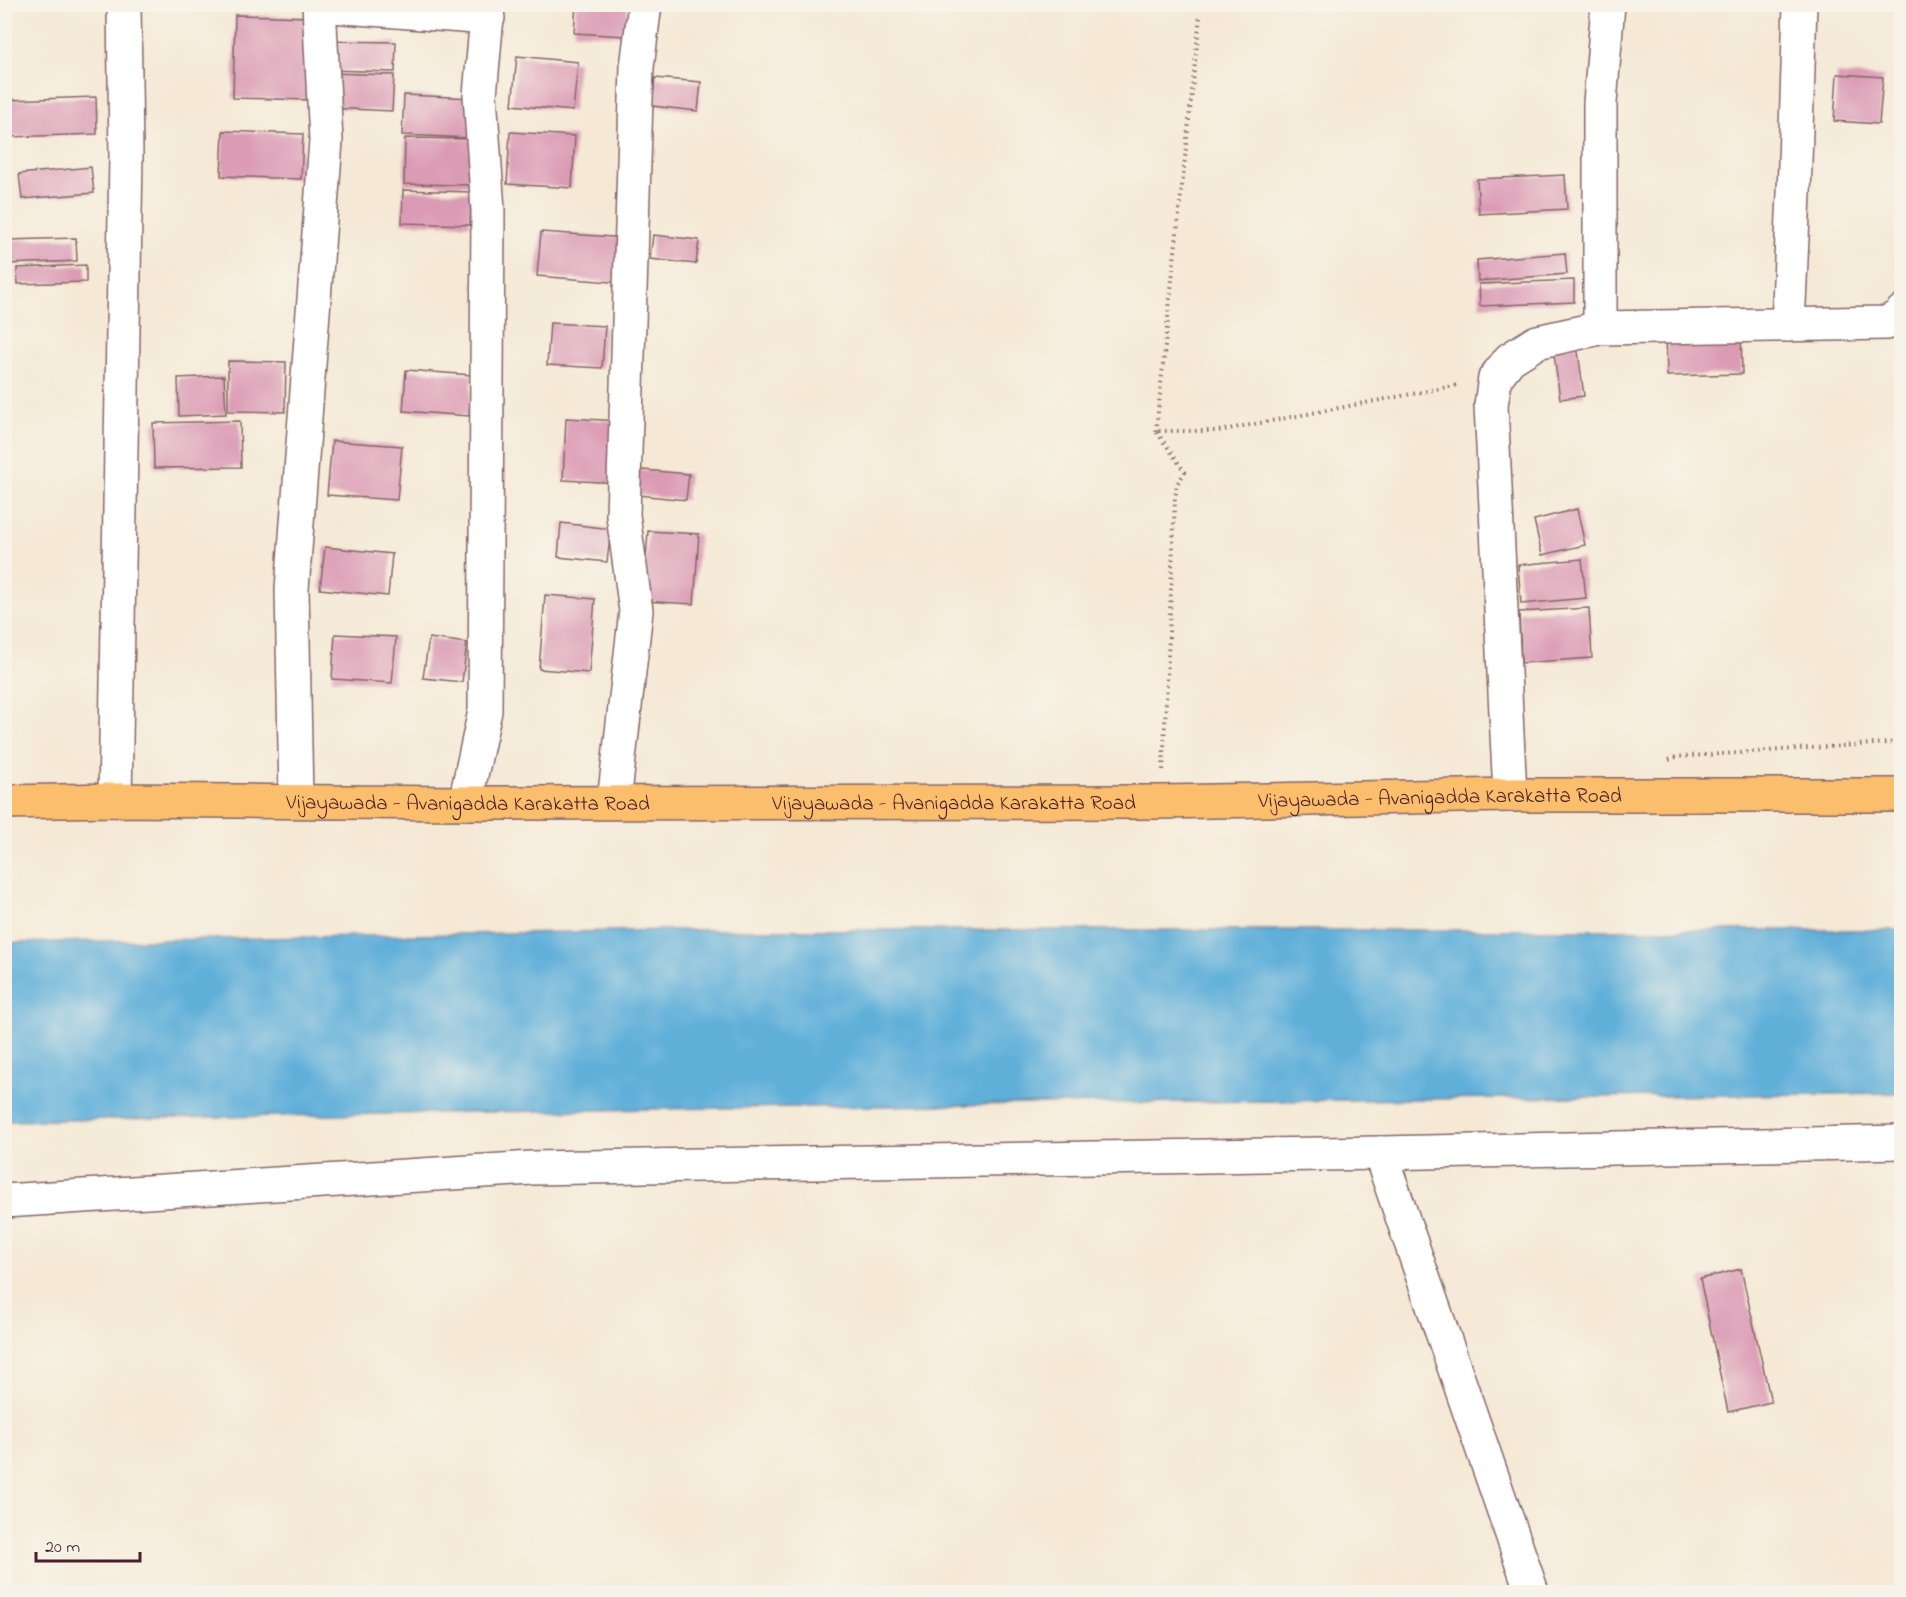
<svg xmlns="http://www.w3.org/2000/svg" width="1906" height="1597" font-family="'Indie Flower',sans-serif">
<rect width="100%" height="100%" fill="#f7f3e8"/>
<filter id="ink" filterUnits="userSpaceOnUse"><feTurbulence type="fractalNoise" baseFrequency=".0167" numOctaves="2"/><feDisplacementMap in="SourceGraphic" scale="12" xChannelSelector="R" yChannelSelector="G"/><feConvolveMatrix kernelMatrix="1 2 1 2 8 2 1 2 1" color-interpolation-filters="sRGB"/></filter>
<filter id="wash" filterUnits="userSpaceOnUse"><feTurbulence type="fractalNoise" baseFrequency=".008" numOctaves="4" result="noise"/><feDisplacementMap in="SourceGraphic" scale="24" xChannelSelector="R" yChannelSelector="G"/><feGaussianBlur stdDeviation="1.35" result="paint"/><feColorMatrix in="noise" values="0 0 0 0 0 0 0 0 0 0 0 0 0 0 0 0 0 1.4 0 .05"/><feComposite in="paint" operator="in"/></filter>
<g filter="url(#wash)">
<rect width="100%" height="100%" fill="#f5e9d6"/>
<polygon fill="#5fafd9" stroke="#546782" stroke-width="1.5" points="670,930 1901,930 1901,1093 652,1109 5,1121 5,943"/>
<g id="blocks">
<g fill="#db9bb5">
<polygon points="576,4 628,4 626,36 574,33"/>
<polygon points="235,15 312,17 310,100 233,98"/>
<polygon points="330,41 396,42 395,72 329,70"/>
<polygon points="517,56 578,62 573,111 512,105"/>
<polygon points="329,73 394,75 392,111 328,108"/>
<polygon points="1837,74 1883,77 1879,124 1834,121"/>
<polygon points="655,78 701,82 698,111 652,106"/>
<polygon points="404,95 474,98 472,138 402,135"/>
<polygon points="96,97 97,134 10,137 9,100"/>
<polygon points="223,131 303,134 301,179 221,176"/>
<polygon points="510,132 575,136 572,188 507,184"/>
<polygon points="405,138 472,139 471,185 404,184"/>
<polygon points="91,167 94,193 22,199 19,174"/>
<polygon points="1565,175 1567,209 1479,214 1477,179"/>
<polygon points="403,190 471,192 470,225 402,223"/>
<polygon points="541,232 627,238 623,283 537,276"/>
<polygon points="653,235 699,240 696,264 650,259"/>
<polygon points="76,238 77,261 8,264 8,240"/>
<polygon points="1565,253 1567,274 1478,281 1477,260"/>
<polygon points="86,265 86,282 18,284 17,268"/>
<polygon points="1574,280 1574,302 1480,306 1479,284"/>
<polygon points="550,323 605,326 602,368 547,365"/>
<polygon points="1741,331 1742,374 1667,376 1666,333"/>
<polygon points="1577,344 1584,396 1560,399 1553,347"/>
<polygon points="228,361 286,362 285,412 228,411"/>
<polygon points="406,370 472,375 469,416 403,411"/>
<polygon points="224,376 226,414 179,416 178,378"/>
<polygon points="566,418 621,421 618,483 563,480"/>
<polygon points="240,421 241,467 154,468 153,423"/>
<polygon points="332,441 402,446 397,500 327,495"/>
<polygon points="631,469 689,474 686,500 629,494"/>
<polygon points="1577,509 1585,545 1542,555 1534,520"/>
<polygon points="561,523 611,529 607,562 558,557"/>
<polygon points="648,531 699,534 694,604 643,601"/>
<polygon points="325,547 392,554 388,596 320,589"/>
<polygon points="1582,559 1586,598 1521,604 1518,565"/>
<polygon points="545,595 595,599 589,673 539,669"/>
<polygon points="1589,608 1592,658 1521,663 1519,612"/>
<polygon points="335,634 396,637 392,683 332,679"/>
<polygon points="429,638 467,643 462,682 423,678"/>
<polygon points="1741,1269 1771,1402 1728,1412 1700,1279"/>
</g>
</g>
</g>
<g filter="url(#ink)">
<use href="#blocks" fill-opacity="0" stroke="#866667" stroke-width="1.5"/>
<g fill="none" stroke-linecap="round" stroke-linejoin="round">
<g stroke="#866667" stroke-width="36">
<g id="minor">
<polyline points="319,5 488,18"/>
<polyline points="1788,325 1794,194 1800,4"/>
<polyline points="1600,328 1600,103 1608,4"/>
<polyline points="1510,795 1491,405 1495,378 1510,359 1537,342 1600,328 1887,323 1900,315 1902,312"/>
<polyline points="115,800 126,156 124,4"/>
<polyline points="296,800 292,589 326,141 319,4"/>
<polyline points="614,802 636,611 623,515 637,67 645,4"/>
<polyline points="465,803 485,711 488,210 480,95 488,4"/>
<polyline points="1380,1153 1532,1592"/>
</g>
</g>
<g stroke="#866667" stroke-width="36">
<polyline id="tertiary" points="4,1201 532,1168 1380,1153 1902,1142"/>
</g>
<g stroke="#866667" stroke-width="36">
<g id="primary">
<path id="s1" d="M 4,802 L 115,800 L 465,803 L 1161,802 L 1510,795 L 1902,795"/>
</g>
</g>
<g stroke="#866667" stroke-width="4" stroke-dasharray="1.5 4.5" stroke-linecap="butt">
<polyline points="1156,431 1200,16"/>
<polyline points="1669,760 1676,757 1902,742"/>
<polyline points="1163,770 1175,500 1177,484 1185,472 1156,431 1218,431 1459,385"/>
<polyline points="4,1563 12,1592"/>
</g>
<use href="#minor" stroke="#fff" stroke-width="33"/>
<use href="#tertiary" stroke="#fff" stroke-width="33"/>
<use href="#primary" stroke="#fabe6d" stroke-width="33"/>
</g>
</g>
<g text-anchor="middle" stroke-width="5" stroke-linejoin="round" paint-order="stroke">
<g font-size="21" fill="#4a1f2b" stroke="#f7f3e8">
<text dy="7" stroke="none"><textPath href="#s1" startOffset="1436">Vijayawada - Avanigadda Karakatta Road</textPath></text>
<text dy="7" stroke="none"><textPath href="#s1" startOffset="464">Vijayawada - Avanigadda Karakatta Road</textPath></text>
<text dy="7" stroke="none"><textPath href="#s1" startOffset="950">Vijayawada - Avanigadda Karakatta Road</textPath></text>
</g>
</g>
<rect width="1906" height="1597" fill="none" stroke="#f7f3e8" stroke-width="24"/>
<path d="M36 1552v9h104v-9" fill="none" stroke="#4a1f2b" stroke-width="3"/>
<text x="45" y="1552" font-size="18" fill="#4a1f2b" stroke="#f7f3e8" stroke-width="4.5" paint-order="stroke">20 m</text>
</svg>
